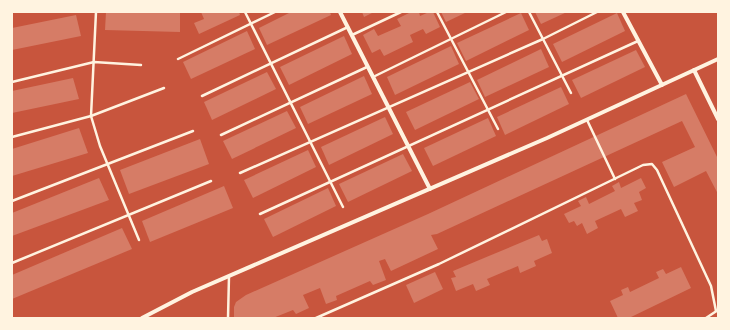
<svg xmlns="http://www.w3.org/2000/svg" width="730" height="330" font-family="'DM Sans',sans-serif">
<rect width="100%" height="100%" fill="#c8553d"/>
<g fill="#d67c66">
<polygon points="106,12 180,12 180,32 105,30"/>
<polygon points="201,12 239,12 240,15 199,34 194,23 204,19"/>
<polygon points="291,12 330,12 331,15 267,45 259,28"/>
<polygon points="362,12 374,12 364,17"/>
<polygon points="411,12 419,12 420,16 429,12 433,12 440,27 426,34 423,29 410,35 413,42 384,56 380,49 372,53 363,35 374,29 378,36 401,26 397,19"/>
<polygon points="441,12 467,12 446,22"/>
<polygon points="535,12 567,12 541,24"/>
<polygon points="521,13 529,30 466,61 457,43"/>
<polygon points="617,13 625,31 562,62 553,44"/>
<polygon points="76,15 81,36 12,50 12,28"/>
<polygon points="247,31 255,49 191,79 183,62"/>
<polygon points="344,36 352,54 289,85 280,67"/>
<polygon points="451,46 459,64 395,95 387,77"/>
<polygon points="541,49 549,67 485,97 477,80"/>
<polygon points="636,50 645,67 581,98 572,80"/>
<polygon points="267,72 276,89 212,120 204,102"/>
<polygon points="364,76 372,94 308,124 300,107"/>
<polygon points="73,78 79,99 12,113 12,91"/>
<polygon points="470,82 479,99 415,130 406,112"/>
<polygon points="561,87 569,104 505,135 497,117"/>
<polygon points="686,94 718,159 718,194 706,171 674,187 662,162 695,147 682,121 437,234 431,235 438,249 391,271 385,259 379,261 386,280 373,285 370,281 336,296 337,300 326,304 320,288 303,295 309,308 296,314 293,310 273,318 234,318 234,307 236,302 246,295 428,214"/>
<polygon points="287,111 296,128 232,159 223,141"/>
<polygon points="385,117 393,134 329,165 321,147"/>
<polygon points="488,118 496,136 433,166 424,148"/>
<polygon points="79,128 88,153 12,176 12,149"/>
<polygon points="200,139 209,164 129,194 120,170"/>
<polygon points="308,150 316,167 253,198 244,180"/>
<polygon points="403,154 412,171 348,202 339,184"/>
<polygon points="99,178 109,200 12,236 12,213"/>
<polygon points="641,178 646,188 639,192 642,200 634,203 638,211 625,217 621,209 595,221 598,228 587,234 582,223 577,226 574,221 569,223 564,214 581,206 578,201 586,197 589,204 615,191 612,186 619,182 621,188"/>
<polygon points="224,186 233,208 150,242 142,221"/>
<polygon points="328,188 336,206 273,237 264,219"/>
<polygon points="122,228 132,249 12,299 12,275"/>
<polygon points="539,235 542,241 547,239 552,253 534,261 536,266 520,273 518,266 487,279 490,285 476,291 473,284 456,291 451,278 456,277 453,271"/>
<polygon points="681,267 691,288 629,318 618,318 610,301 623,295 621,290 628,287 630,292 659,278 656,272 663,269 666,274"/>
<polygon points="435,272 443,289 414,303 406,285"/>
</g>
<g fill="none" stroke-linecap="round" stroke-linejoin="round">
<g stroke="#fff3e0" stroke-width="2.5">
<polyline points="96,12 91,116 100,146 139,240"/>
<polyline points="245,12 343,207"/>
<polyline points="437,12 498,129"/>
<polyline points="529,12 571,93"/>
<polyline points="352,35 401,12"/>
<polyline points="178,59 275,12"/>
<polyline points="373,77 506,12"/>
<polyline points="12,82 94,62 141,65"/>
<polyline points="202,96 348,27"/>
<polyline points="587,120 615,179"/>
<polyline points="221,135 367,67"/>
<polyline points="12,137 91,116 164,88"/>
<polyline points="240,173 543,39 597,12"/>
<polyline points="12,201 193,131"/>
<polyline points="260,214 638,41"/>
<polyline points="12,263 211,181"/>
<polyline points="228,318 229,276"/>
<polyline points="316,318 439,264 643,165 652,164 657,170 711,286 716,311"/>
<polyline points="706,318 718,310"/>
</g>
<g stroke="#fff3e0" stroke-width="4">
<polyline points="340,12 430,189"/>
<polyline points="623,12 662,85"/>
<polyline points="694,70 718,119"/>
<polyline points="142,318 192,292 547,138 718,59"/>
</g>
</g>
<rect width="730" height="330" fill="none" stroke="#fff3e0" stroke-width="26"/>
</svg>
